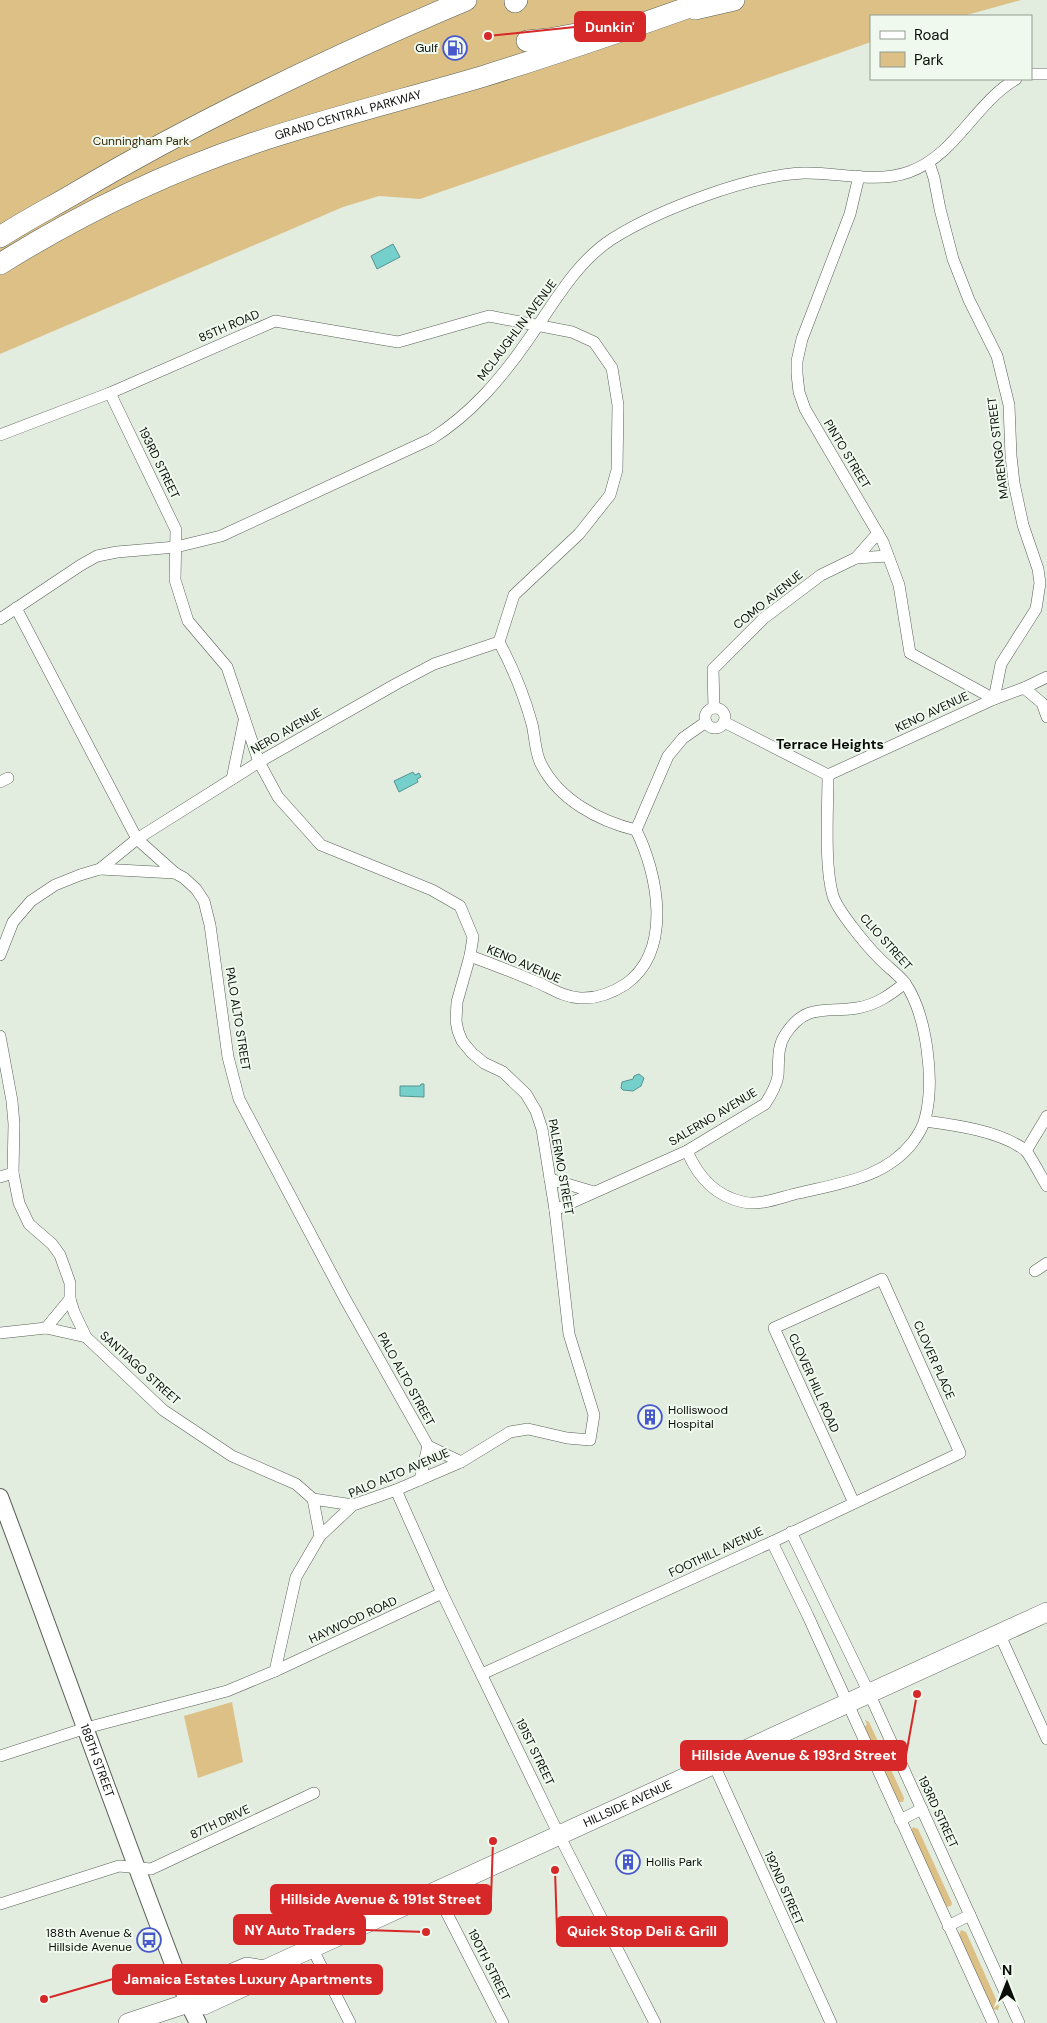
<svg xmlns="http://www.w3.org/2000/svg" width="1047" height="2023" font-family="'DM Sans',sans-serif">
<rect width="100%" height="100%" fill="#e2ecdf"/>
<g fill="#dcc086">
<polygon points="0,0 1021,0 963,16 871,16 871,42 420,199 379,196 343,207 0,354"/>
<polygon points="232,1702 243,1762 198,1778 184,1716"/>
<polygon points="865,1720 869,1722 904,1798 903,1802 899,1802 863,1727 867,1725"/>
<polygon points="913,1827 918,1829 952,1903 951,1906 946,1907 911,1831"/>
<polygon points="961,1930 966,1932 999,2006 998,2010 992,2009 959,1935"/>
</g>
<g fill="#75cfcb" stroke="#559591">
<polygon points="393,244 400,257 377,269 371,256"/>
<polygon points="413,772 415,775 419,773 421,777 417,779 418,782 399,792 394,781"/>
<polygon points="639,1074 644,1078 641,1086 633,1091 623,1090 621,1088 622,1082 633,1079 634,1076"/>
<polygon points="421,1084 424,1084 424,1097 400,1096 400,1086 420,1086"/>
</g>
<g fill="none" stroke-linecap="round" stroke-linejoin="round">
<g stroke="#596157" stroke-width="12">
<g id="street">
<polyline points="1031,74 1047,74"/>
<polyline points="859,176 850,214 802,339 797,361 797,374 799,392 805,409 883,542 899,585 910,653 994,699 1001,664 1036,609 1040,583 1038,569 1023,525 1014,483 1011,456 1009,405 997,356 969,300 953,259 940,209 934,178 929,163"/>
<path d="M 0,435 L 110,393 L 275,321 L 398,342 L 489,316 L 572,332 L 594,342 L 612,368 L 618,405 L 617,470 L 610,495 L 579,534 L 514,595 L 499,642 C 513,668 524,695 532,724 C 535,736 535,753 541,764 C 559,800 599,821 636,830"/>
<polyline points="856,558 888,556"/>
<polyline points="16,608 137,839 175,873 184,878 196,889 204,901 210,925 228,1057 239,1099 344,1297 428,1446 461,1462"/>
<path d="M 0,619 L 81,565 L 97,556 L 117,552 L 176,547 L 221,536 L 431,439 C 471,414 501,379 528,340 C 553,305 575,263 612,239 C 658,210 749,175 804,173 C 838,172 875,184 909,172 C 956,155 974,104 1016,79"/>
<polyline points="1024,688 1042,703 1047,717"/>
<polyline points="714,708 713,669 764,618 821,575 856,558 878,533"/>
<circle cx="715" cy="718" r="10"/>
<polyline points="724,722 828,775 994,699 1024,688 1047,677"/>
<polyline points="232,779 244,721"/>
<polyline points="0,782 8,778"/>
<polyline points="636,830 668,756 683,738 706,722"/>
<polyline points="100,869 175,873"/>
<polyline points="0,955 13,922 31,901 55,885 80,875 100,869 137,839 259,762 396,684 434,664 499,642"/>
<path d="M 470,956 C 492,964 513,972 534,981 C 550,987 562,997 580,998 C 596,999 612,993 626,984 C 673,950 658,874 636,830"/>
<polyline points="0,1036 12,1101 14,1124 13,1173 19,1203 29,1224 52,1244 60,1255 70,1283 70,1299 74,1312 86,1337 163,1410 232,1456 296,1484 313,1499 353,1505"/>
<path d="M 925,1121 C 955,1125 1000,1131 1025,1150 C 1030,1154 1042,1179 1047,1186"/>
<path d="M 687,1151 C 698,1177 715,1196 743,1202 C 761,1206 781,1197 799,1193 C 841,1183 885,1178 913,1142 C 918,1135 923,1127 925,1119 C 935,1082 927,1015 905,983 C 898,974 886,966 878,957 C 866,945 838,911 833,896 C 824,866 828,809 828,775"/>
<polyline points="1026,1151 1047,1116"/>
<polyline points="0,1177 13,1173"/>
<polyline points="550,1179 594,1192"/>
<path d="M 555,1210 L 687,1151 L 765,1104 C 771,1095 776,1087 778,1076 C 779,1062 777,1047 785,1035 C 806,1002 827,1013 857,1008 C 876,1005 890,995 905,983"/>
<polyline points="1035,1271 1047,1263"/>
<polyline points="46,1328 70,1299"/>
<polyline points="0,1333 46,1328 86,1337"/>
<polyline points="420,1480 428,1446"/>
<polyline points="396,1490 442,1593 559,1835 655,2023"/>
<polyline points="313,1499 320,1536"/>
<polyline points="791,1532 869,1693 1019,2023"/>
<polyline points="772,1542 808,1616 993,2023"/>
<polyline points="999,1633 1047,1739"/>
<polyline points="275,1671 442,1593"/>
<polyline points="482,1674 772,1542 960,1453 882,1279 774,1328 854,1503"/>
<polyline points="0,1756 86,1728 227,1691 275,1671 296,1577 320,1536 353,1505 396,1490 461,1462 510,1432 528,1429 567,1438 590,1440 594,1415 569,1334 555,1210 542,1129 536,1111 526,1094 503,1072 484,1063 472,1053 462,1041 458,1031 456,1021 457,1002 470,956 473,937 460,906 432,890 321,845 278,797 259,762 227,667 188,621 175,580 176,530 110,393"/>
<polyline points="714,1765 831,2023"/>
<polyline points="900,1820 922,1809"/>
<polyline points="436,1892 503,2023"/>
<polyline points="0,1904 119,1866 151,1869 314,1793"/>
<polyline points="948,1926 970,1915"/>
<polyline points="312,1948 350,2023"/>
</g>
</g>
<g stroke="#596157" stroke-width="18">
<g id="secondary">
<path id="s1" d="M 0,1497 C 63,1665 123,1835 188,2003 L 198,2023"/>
</g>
</g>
<g stroke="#596157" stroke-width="20">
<g id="primary">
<polyline points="188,2003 197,1988 247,1967 264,1970"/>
<path id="s2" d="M 128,2023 L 188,2003 L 204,2005 L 254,1982 L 264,1970 L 1047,1612"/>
</g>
</g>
<g stroke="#596157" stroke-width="22">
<g id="highway">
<polyline points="515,2 517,0"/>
<polyline points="695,9 734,0"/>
<polyline points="527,41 549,39 576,34"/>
<path d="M 0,237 C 23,222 48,209 72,195 C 198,120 331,57 466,0"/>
<path id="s3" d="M 0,264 C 80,214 165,173 254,143 C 329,118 406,99 481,77 C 558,53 634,27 709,0"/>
</g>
</g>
<use href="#street" stroke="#fff" stroke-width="11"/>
<use href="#secondary" stroke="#fff" stroke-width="16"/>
<use href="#primary" stroke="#fff" stroke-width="19"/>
<use href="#highway" stroke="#fff" stroke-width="21"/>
</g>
<defs>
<g id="fuel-ring" transform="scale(1.25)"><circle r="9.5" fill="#f0f9ed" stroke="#4757cc" stroke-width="1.5"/><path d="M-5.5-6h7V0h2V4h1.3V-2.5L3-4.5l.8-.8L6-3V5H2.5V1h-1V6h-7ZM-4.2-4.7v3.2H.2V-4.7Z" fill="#4757cc"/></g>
<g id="building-ring" transform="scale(1.25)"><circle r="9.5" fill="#f0f9ed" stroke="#4757cc" stroke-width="1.5"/><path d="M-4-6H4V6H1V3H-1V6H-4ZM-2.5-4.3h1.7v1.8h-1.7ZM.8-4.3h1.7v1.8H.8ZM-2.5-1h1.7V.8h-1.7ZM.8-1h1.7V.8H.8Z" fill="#4757cc"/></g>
<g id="bus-ring" transform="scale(1.25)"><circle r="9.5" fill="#f0f9ed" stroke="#4757cc" stroke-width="1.5"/><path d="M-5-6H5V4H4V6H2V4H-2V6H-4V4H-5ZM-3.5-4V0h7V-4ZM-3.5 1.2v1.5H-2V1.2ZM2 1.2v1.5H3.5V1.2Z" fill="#4757cc"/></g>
</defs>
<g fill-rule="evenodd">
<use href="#fuel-ring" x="455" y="48"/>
<use href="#building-ring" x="650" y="1417"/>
<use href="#building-ring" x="628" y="1862"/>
<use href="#bus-ring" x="149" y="1940"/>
</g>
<g text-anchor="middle" stroke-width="4" stroke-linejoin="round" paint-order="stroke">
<g font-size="12" fill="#0a0d09" stroke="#f0f9ed" text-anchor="end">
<text x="438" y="52">Gulf</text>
<text x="668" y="1414" text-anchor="start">Holliswood<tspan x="668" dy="14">Hospital</tspan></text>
<text x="646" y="1866" text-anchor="start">Hollis Park</text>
<text x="132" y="1937">188th Avenue &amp;<tspan x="132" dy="14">Hillside Avenue</tspan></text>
</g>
<g font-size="12" fill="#0a0d09" stroke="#f0f9ed">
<text dy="4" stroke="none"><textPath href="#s3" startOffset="380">GRAND CENTRAL PARKWAY</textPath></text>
<text transform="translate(229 326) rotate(-23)" y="4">85TH ROAD</text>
<text transform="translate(517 330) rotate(-53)" y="4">MCLAUGHLIN AVENUE</text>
<text transform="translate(998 448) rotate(-97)" y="4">MARENGO STREET</text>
<text transform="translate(847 454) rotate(59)" y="4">PINTO STREET</text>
<text transform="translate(159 463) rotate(64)" y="4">193RD STREET</text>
<text transform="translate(768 600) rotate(-39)" y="4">COMO AVENUE</text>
<text transform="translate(932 712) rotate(-25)" y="4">KENO AVENUE</text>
<text transform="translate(286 731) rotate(-30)" y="4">NERO AVENUE</text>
<text transform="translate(886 942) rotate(48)" y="4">CLIO STREET</text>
<text transform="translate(524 964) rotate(23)" y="4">KENO AVENUE</text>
<text transform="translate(238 1019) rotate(81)" y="4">PALO ALTO STREET</text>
<text transform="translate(713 1117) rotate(-31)" y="4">SALERNO AVENUE</text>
<text transform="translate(561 1167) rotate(80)" y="4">PALERMO STREET</text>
<text transform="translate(934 1360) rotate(66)" y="4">CLOVER PLACE</text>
<text transform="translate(140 1368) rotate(42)" y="4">SANTIAGO STREET</text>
<text transform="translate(406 1379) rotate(61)" y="4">PALO ALTO STREET</text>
<text transform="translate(814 1383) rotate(66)" y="4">CLOVER HILL ROAD</text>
<text transform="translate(399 1473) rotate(-23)" y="4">PALO ALTO AVENUE</text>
<text transform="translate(716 1552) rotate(-25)" y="4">FOOTHILL AVENUE</text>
<text transform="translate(353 1620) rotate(-25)" y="4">HAYWOOD ROAD</text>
<text transform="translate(535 1752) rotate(64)" y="4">191ST STREET</text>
<text dy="4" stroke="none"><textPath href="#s1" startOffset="281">188TH STREET</textPath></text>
<text dy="4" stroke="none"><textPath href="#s2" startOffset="550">HILLSIDE AVENUE</textPath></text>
<text transform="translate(938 1812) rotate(65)" y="4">193RD STREET</text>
<text transform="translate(220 1822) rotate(-25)" y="4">87TH DRIVE</text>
<text transform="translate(784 1888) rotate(66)" y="4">192ND STREET</text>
<text transform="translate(489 1965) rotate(63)" y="4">190TH STREET</text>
</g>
<g font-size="12" fill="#372a0e" stroke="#f0f9ed">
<text x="141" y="145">Cunningham Park</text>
</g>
<g font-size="14" font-weight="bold" fill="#0a0d09" stroke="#f0f9ed">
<text x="830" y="749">Terrace Heights</text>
</g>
</g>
<path fill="none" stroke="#d62828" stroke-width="2" d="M488 36L575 27M917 1694L906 1755M493 1841L491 1899M426 1932L365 1930M555 1870L557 1931M44 1999L113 1979"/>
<g fill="#d62828" stroke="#f0f9ed" stroke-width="2">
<circle cx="488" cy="36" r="5"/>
<circle cx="917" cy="1694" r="5"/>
<circle cx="493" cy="1841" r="5"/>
<circle cx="426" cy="1932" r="5"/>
<circle cx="555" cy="1870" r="5"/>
<circle cx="44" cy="1999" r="5"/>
</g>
<g fill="#d62828" stroke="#d62828" stroke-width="2">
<rect x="575" y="12" width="70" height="29" rx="5"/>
<rect x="681" y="1741" width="225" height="29" rx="5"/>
<rect x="271" y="1885" width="220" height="29" rx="5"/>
<rect x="234" y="1915" width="131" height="29" rx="5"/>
<rect x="557" y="1917" width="170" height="29" rx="5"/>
<rect x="113" y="1965" width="269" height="29" rx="5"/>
</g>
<g font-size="14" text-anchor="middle" font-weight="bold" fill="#fff">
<text x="610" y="32">Dunkin'</text>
<text x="794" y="1760">Hillside Avenue &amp; 193rd Street</text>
<text x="381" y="1904">Hillside Avenue &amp; 191st Street</text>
<text x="300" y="1935">NY Auto Traders</text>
<text x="642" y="1936">Quick Stop Deli &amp; Grill</text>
<text x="248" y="1984">Jamaica Estates Luxury Apartments</text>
</g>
<rect x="870" y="15" width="162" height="65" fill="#f0f9ed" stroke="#949b92"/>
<rect x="880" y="31" width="25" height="8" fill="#ffffff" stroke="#949b92"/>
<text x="914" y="40" font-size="15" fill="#0a0d09">Road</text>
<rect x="880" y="52" width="25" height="15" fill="#dcc086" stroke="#949b92"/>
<text x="914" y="65" font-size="15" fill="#0a0d09">Park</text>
<g transform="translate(1007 1983)" stroke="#f0f9ed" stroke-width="4" paint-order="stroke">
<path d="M0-4L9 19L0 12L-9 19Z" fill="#0a0d09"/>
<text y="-8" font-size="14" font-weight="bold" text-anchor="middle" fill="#0a0d09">N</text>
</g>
</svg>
